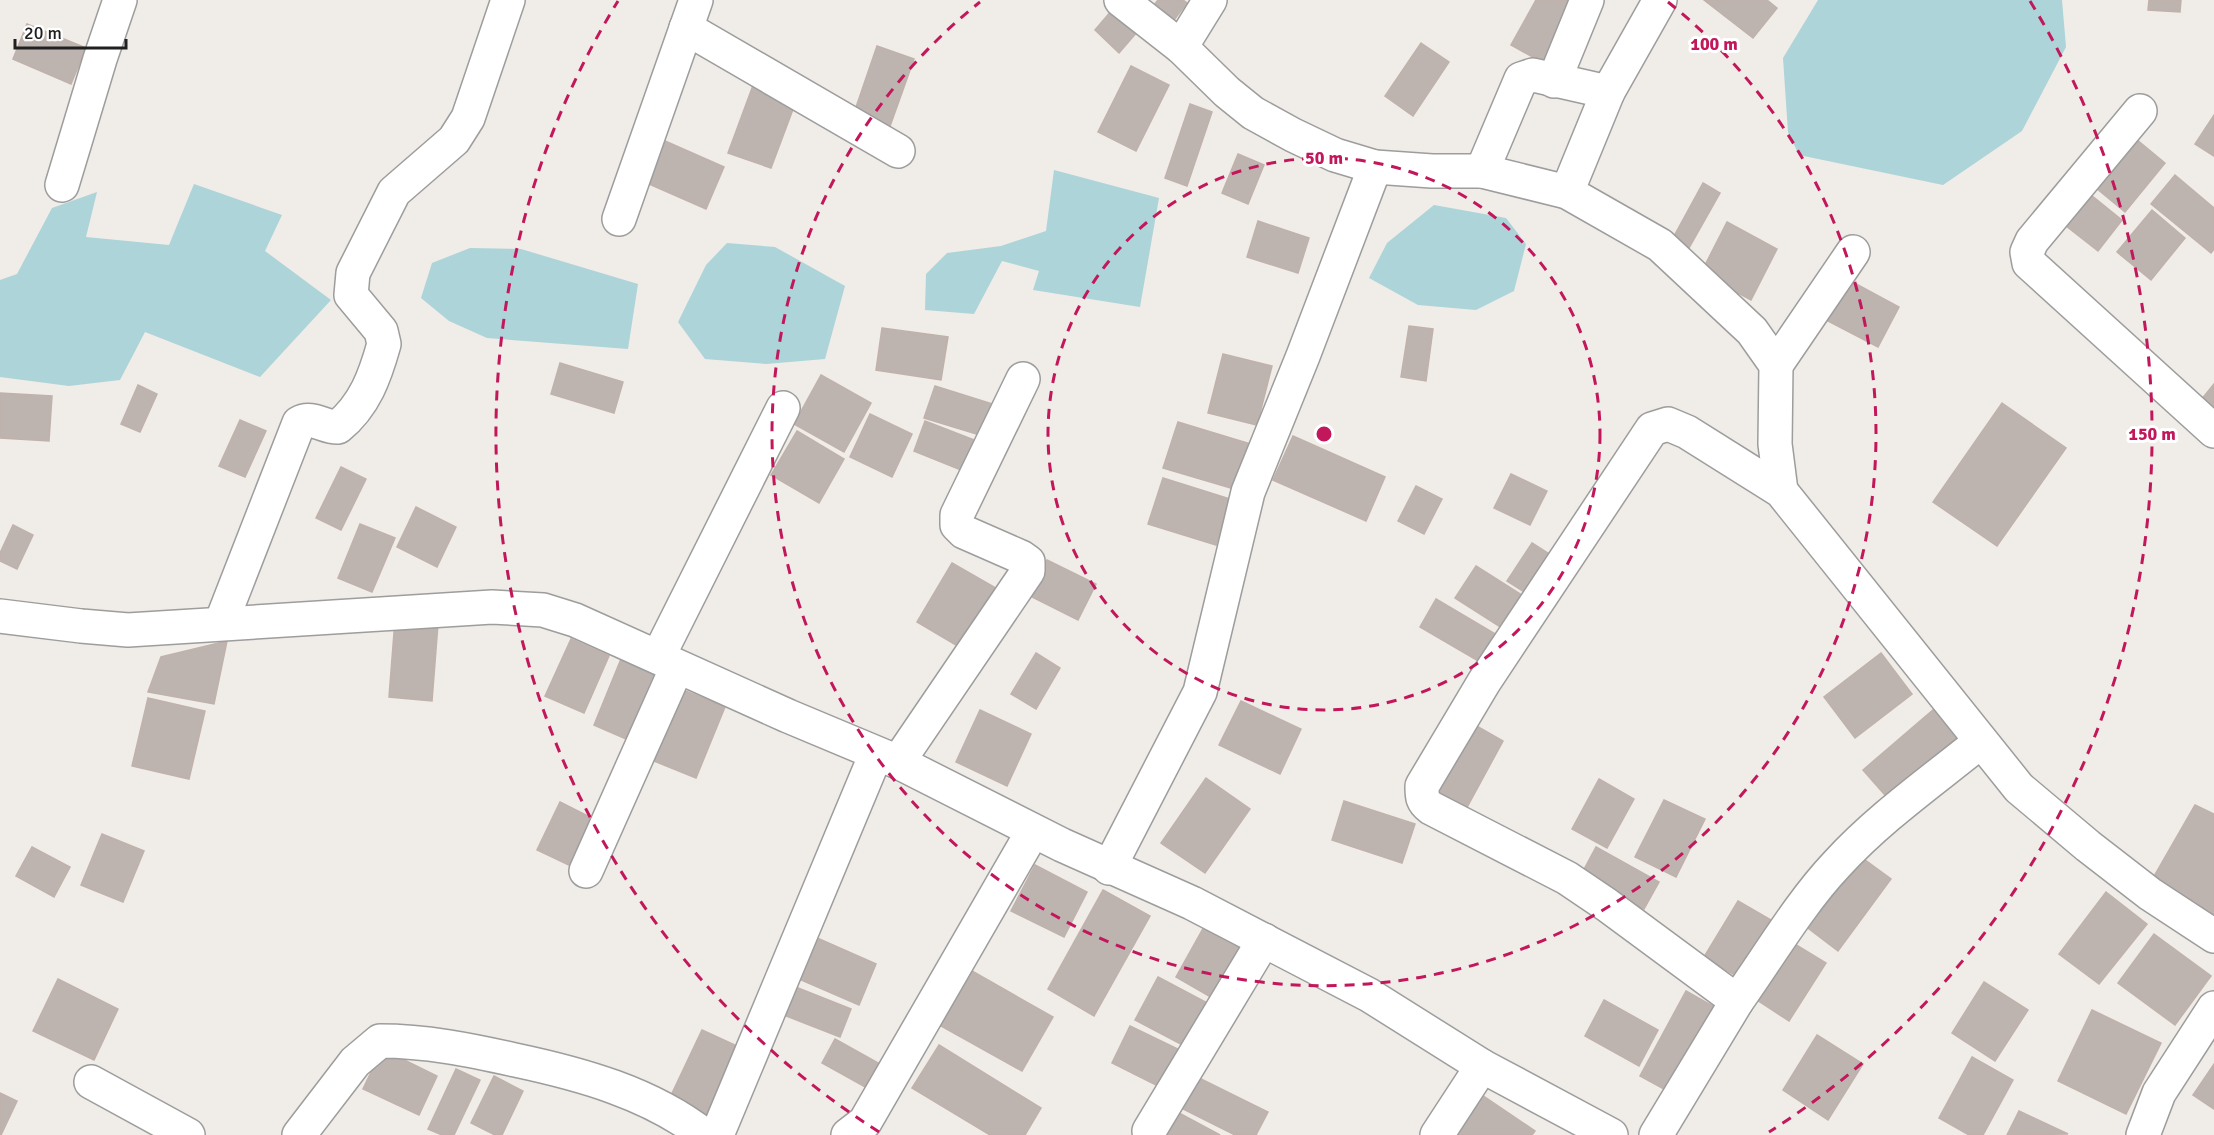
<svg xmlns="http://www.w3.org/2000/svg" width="2214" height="1135" font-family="Signika,sans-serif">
<rect width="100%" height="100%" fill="#f0ece7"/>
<g fill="#acd4d9">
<polygon points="1818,0 2062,0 2066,47 2022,131 1943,185 1799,155 1788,132 1783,58"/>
<polygon points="1054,170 1159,198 1140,307 1033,290 1039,271 1002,261 974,314 925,310 926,274 947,253 1001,246 1046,231"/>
<polygon points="194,184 282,215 265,251 331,300 260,377 145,332 120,380 69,386 0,377 0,280 17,274 52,208 97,192 86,237 169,245"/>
<polygon points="1434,205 1506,218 1526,244 1514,291 1476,310 1418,305 1369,278 1387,243"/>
<polygon points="727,243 775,247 845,286 825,359 766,364 705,359 678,322 706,265"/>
<polygon points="470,248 521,249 638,284 628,349 487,338 449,321 421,298 432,263"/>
</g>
<g fill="#bdb4b0" stroke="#c0b1ab" stroke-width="1.5">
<polygon points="1158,0 1183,0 1187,3 1174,20 1154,5"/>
<polygon points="1536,0 1581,0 1547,65 1511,45"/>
<polygon points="1704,0 1767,0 1777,8 1753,38"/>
<polygon points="2149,0 2181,0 2180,12 2148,10"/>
<polygon points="1112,10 1137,32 1119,53 1095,30"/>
<polygon points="27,24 86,48 71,84 13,59"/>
<polygon points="1421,43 1449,62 1413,116 1385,96"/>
<polygon points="877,46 914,59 889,129 853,116"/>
<polygon points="1131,66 1169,85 1136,151 1098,132"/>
<polygon points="755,80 798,96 771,168 728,153"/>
<polygon points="1190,104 1212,112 1187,186 1165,178"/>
<polygon points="2214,115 2214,156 2195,144"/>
<polygon points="2136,139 2165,163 2125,212 2096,188"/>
<polygon points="665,141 724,167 706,209 647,183"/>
<polygon points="1238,154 1264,165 1248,204 1222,193"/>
<polygon points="2175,175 2214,208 2214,249 2211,253 2151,204"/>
<polygon points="1703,183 1720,193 1689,248 1673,238"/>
<polygon points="2091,195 2122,220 2098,251 2066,226"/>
<polygon points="2152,210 2185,238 2151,280 2117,252"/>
<polygon points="1258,221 1309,238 1298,273 1247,257"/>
<polygon points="1727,222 1777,249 1751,300 1701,273"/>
<polygon points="1845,278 1899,307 1878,347 1824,319"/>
<polygon points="1409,326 1433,329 1426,381 1401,377"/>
<polygon points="882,328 948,337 941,380 876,370"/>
<polygon points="1223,354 1272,366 1257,425 1208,413"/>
<polygon points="560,363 623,382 614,413 551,394"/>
<polygon points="821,375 871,403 844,452 794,424"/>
<polygon points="2214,384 2214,419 2197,405"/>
<polygon points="138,385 157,394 140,432 121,424"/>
<polygon points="935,386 1002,407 993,439 924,418"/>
<polygon points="0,393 52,396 49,441 0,438"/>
<polygon points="2002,403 2066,448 1997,546 1933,502"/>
<polygon points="870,414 912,434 892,477 850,457"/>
<polygon points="240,420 266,431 245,477 219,466"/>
<polygon points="925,421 987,445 976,476 914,451"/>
<polygon points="1178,422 1254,445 1241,491 1163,468"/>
<polygon points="797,431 844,459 819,503 771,475"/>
<polygon points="1293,436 1385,477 1366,521 1273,480"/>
<polygon points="341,467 366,479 341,530 316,518"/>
<polygon points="1511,474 1547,491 1530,525 1494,508"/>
<polygon points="1163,478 1230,499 1216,545 1148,524"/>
<polygon points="1416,486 1442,499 1424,534 1398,521"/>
<polygon points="416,507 456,527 437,567 397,547"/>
<polygon points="360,524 395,538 372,592 338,578"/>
<polygon points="13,525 33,535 17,569 0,561 0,553"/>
<polygon points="1532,543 1554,557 1529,595 1507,581"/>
<polygon points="1047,560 1096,584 1078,620 1030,596"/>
<polygon points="952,563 1001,591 966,651 917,622"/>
<polygon points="1476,566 1525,597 1505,630 1455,598"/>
<polygon points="1436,599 1497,635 1480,662 1420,627"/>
<polygon points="395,620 438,624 432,701 389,697"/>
<polygon points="571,639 609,656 584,713 545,696"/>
<polygon points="227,641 214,704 148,692 161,657"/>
<polygon points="1036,653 1060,668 1036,709 1011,694"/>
<polygon points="1881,653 1912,694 1855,738 1824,697"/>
<polygon points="621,659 661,676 633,742 594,725"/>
<polygon points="678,688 725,707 696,778 649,759"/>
<polygon points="148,698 205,711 189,779 132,766"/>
<polygon points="1241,701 1301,729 1280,774 1219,745"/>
<polygon points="1934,709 1963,742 1892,803 1863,770"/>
<polygon points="980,710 1031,734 1007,786 956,762"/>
<polygon points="1473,724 1503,741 1465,811 1435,794"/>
<polygon points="1206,778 1250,809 1205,873 1161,843"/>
<polygon points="1599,779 1634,799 1607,848 1572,829"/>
<polygon points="1664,800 1705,819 1676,877 1635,857"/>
<polygon points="1344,801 1415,824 1402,863 1332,840"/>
<polygon points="560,802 596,820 573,867 537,850"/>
<polygon points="2195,805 2214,814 2214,922 2153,878"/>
<polygon points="102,834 144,851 123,902 81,885"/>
<polygon points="32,847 70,867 54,897 16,876"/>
<polygon points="1596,847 1659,882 1644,909 1581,875"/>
<polygon points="1857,854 1891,879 1838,951 1804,925"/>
<polygon points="1035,865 1087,892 1064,937 1011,911"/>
<polygon points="1103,890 1150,916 1094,1016 1048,989"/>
<polygon points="2106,892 2147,924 2099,984 2059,954"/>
<polygon points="1738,901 1771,920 1738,977 1704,957"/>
<polygon points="1205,925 1251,951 1221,1003 1176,977"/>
<polygon points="808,934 876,964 859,1005 790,975"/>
<polygon points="2154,934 2211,976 2175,1025 2118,983"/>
<polygon points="1793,943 1826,963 1789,1021 1757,1000"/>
<polygon points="972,971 1053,1017 1022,1071 941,1026"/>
<polygon points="1158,977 1215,1007 1192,1050 1135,1020"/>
<polygon points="58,979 118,1009 94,1060 33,1031"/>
<polygon points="1984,982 2028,1010 1995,1061 1952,1033"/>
<polygon points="788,984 851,1009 840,1037 776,1012"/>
<polygon points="1686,991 1718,1009 1673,1094 1640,1076"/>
<polygon points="1604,1000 1658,1030 1639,1066 1585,1036"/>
<polygon points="2092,1010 2161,1043 2126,1114 2058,1081"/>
<polygon points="1130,1026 1182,1051 1164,1089 1112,1063"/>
<polygon points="702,1030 746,1050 712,1124 667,1104"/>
<polygon points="1817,1035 1863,1064 1828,1120 1783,1090"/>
<polygon points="835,1039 889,1069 876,1093 822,1063"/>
<polygon points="939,1045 1041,1108 1025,1135 990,1135 912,1088"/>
<polygon points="382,1049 437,1076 419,1115 363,1089"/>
<polygon points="1972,1057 2013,1080 1983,1135 1969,1135 1939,1118"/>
<polygon points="2214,1064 2214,1109 2193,1095"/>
<polygon points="456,1069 480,1080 454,1135 442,1135 428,1129"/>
<polygon points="494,1076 523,1091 502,1135 495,1135 471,1123"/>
<polygon points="1195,1076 1268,1112 1256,1135 1235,1135 1179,1107"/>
<polygon points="0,1093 17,1101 1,1135 0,1135"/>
<polygon points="1482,1095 1535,1131 1532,1135 1456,1135"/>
<polygon points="2019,1111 2068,1134 2007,1135"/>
<polygon points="1179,1113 1220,1135 1167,1135"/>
</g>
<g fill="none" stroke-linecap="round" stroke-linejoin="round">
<g stroke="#9d9d9d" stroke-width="36">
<g id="minor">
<polyline points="1121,0 1181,47 1227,92 1253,113 1293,135 1335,155 1375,167 1432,171 1482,171 1567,192 1660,245 1752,331 1776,365 1775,444 1781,491"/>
<polyline points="686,28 898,151"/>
<polyline points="1181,47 1210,0"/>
<polyline points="1554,81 1587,0"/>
<polyline points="2140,111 2032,241 2027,252 2029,263 2214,431"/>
<polyline points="1482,171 1521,79 1533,75 1608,92"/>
<polyline points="62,185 100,59 120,0"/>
<polyline points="1567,192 1608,92 1660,0"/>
<polyline points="619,219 696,0"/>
<polyline points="1776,365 1853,252"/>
<polyline points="0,616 81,626 128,630 492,607 543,610 575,620 788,716 898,762 1062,845 1192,903 1369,995 1482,1066 1611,1135"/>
<path d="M 221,623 L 299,423 C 312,415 325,428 338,427 C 365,405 375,376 384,344 L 381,331 L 351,295 L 353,273 L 394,192 L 454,140 L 468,118 L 508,0"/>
<polyline points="658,657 783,408"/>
<polyline points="898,762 1028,571 1028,562 1021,557 964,532 957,525 957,515 1023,379"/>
<polyline points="1109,868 1200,692 1248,492 1303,356 1375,167"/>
<polyline points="586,871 677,667"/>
<path d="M 1737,1001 C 1769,956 1800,903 1837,864 C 1879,818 1932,781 1980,742"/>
<polyline points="91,1082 188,1135"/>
<polyline points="1149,1131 1264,940"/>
<path d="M 299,1135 L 355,1062 L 380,1041 C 426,1041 470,1050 515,1060 C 581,1074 650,1093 704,1135"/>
<polyline points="717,1135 876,754"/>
<polyline points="848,1135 865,1122 1033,831"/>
<polyline points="1437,1135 1482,1066"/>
<path d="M 1656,1135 L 1737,1001 L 1607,905 L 1567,878 L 1431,808 C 1422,801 1422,797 1422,786 L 1484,682 L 1652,429 L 1668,424 L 1687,432 L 1781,491 L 2019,788 L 2088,846 L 2150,894 L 2214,936"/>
<polyline points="2143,1135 2159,1093 2214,1008"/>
</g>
</g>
<use href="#minor" stroke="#fff" stroke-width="33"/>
</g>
<g fill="none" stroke="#c2185b" stroke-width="3" stroke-dasharray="10 8">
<circle cx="1324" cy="434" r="276"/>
<path d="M1668 2A552 552 0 1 1 980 2"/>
<path d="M879 1132A828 828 0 0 1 618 1M2030 1A828 828 0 0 1 1769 1132"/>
</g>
<circle cx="1324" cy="434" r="9" fill="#c2185b" stroke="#fff" stroke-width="3"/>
<g font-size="18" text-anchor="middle" font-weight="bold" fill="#c2185b" stroke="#fff" stroke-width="6" stroke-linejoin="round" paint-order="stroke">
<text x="1714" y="50">100 m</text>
<text x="1324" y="164">50 m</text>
<text x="2152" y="440">150 m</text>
</g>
<path d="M15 39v9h111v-9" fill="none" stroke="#202020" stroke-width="3"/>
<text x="24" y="39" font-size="18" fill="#202020" stroke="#ffffff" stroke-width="4.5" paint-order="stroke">20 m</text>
</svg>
